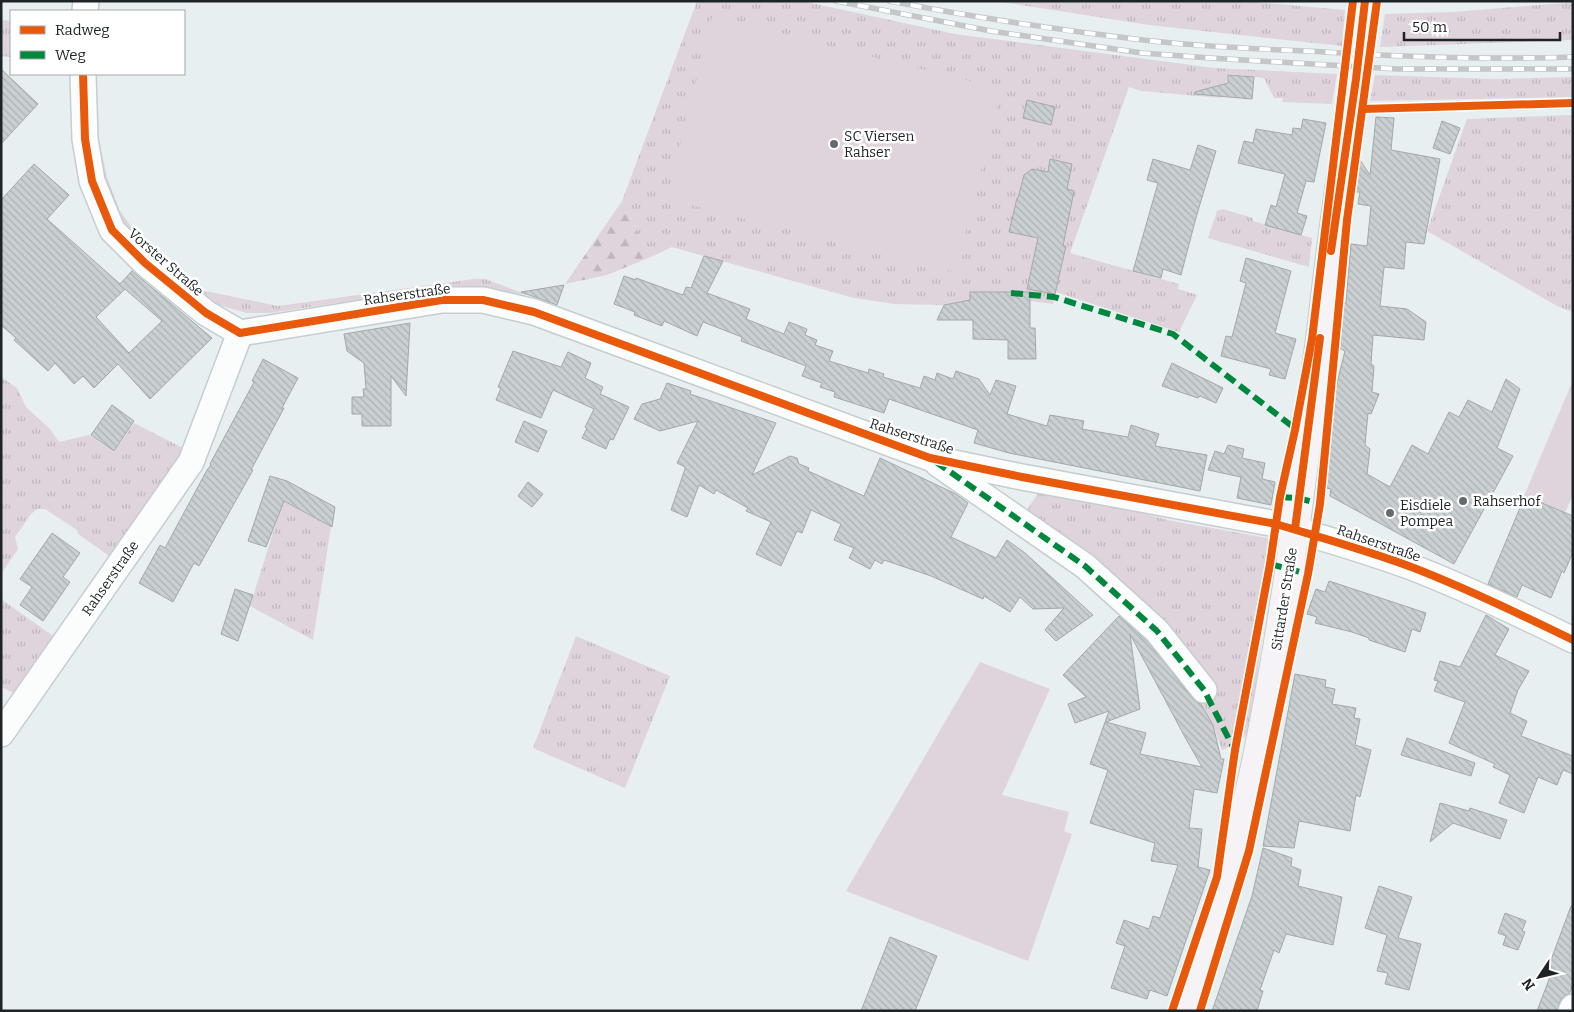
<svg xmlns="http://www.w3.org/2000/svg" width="1574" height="1012" font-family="Bitter,serif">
<defs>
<pattern id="grass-tufts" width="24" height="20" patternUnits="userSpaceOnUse" patternTransform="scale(1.25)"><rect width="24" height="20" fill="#dfd4dc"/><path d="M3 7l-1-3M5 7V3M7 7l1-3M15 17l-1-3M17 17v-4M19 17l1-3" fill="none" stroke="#bfb6bd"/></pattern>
<pattern id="forest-firs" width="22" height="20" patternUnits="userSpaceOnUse" patternTransform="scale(1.25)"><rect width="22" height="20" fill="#dfd4dc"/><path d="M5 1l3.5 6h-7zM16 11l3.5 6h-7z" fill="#bfb6bd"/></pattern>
<pattern id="building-back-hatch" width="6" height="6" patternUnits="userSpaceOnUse" patternTransform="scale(1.25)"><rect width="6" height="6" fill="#cad0d2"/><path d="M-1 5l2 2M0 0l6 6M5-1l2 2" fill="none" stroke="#adb2b4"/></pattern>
</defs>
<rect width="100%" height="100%" fill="#e7eff1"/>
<g fill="url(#grass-tufts)">
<polygon points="697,1 802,1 955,34 1214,68 1337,74 1332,104 1282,102 1283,98 1274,98 1264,78 1229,74 1226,83 1223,84 1221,98 1141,91 1129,87 1070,253 1179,284 1178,289 1197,295 1179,332 1056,292 1053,304 1031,301 963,301 943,305 894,304 854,298 672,247 651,257 622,201"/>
<polygon points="995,1 1244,1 1345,10 1342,46 1149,25"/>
<polygon points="1564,3 1573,3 1573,40 1380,47 1385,14 1453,12"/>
<polygon points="1,20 11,21 11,57 1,56"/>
<polygon points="93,74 97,74 97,105 99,140 107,177 120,211 141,240 196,289 278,306 474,279 485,279 528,295 489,290 409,292 270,313 247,313 219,305 195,290 126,232 102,175 95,139"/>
<polygon points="1375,75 1494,79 1573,77 1573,97 1370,101"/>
<polygon points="1573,115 1573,312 1557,306 1427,231 1467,119"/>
<polygon points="1223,209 1253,218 1253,221 1312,238 1309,267 1208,238 1217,211"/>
<polygon points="1,377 17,388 26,407 50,429 59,442 89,435 114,452 134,423 183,448 164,485 112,558 78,534 77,530 45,509 37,509 31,514 15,537 18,549 1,574"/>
<polygon points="1042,487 1172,521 1274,539 1250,733 1227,748 1222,750 1213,725 1199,698 1212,685 1133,592 1025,513"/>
<polygon points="283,501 331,527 313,640 250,606"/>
<polygon points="1,599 56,638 16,694 1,687"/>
<polygon points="576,636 670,676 625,788 533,748"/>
</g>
<polygon fill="url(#forest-firs)" points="622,201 651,257 607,275 565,284"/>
<g fill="#dfd4dc">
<polygon points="712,17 1001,89 956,272 667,199"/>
<polygon points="1573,380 1573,494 1565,513 1524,496"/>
<polygon points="980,662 1050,689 1002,795 1069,812 1064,831 1072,834 1028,961 846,891"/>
</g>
<g fill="url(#building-back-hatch)" stroke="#a3a9ab" fill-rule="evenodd">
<polygon points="1,69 38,104 1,144"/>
<polygon points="1228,75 1254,77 1252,99 1195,94 1195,92 1228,83"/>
<polygon points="1027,100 1055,107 1051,125 1023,118"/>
<polygon points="1376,117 1394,118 1391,150 1440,159 1424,244 1406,242 1404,269 1384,267 1380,306 1407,309 1426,322 1424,340 1373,335 1371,364 1374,366 1372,392 1379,394 1371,414 1368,413 1365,445 1370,449 1367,474 1390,487 1412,445 1428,454 1449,412 1459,417 1468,400 1492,412 1506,379 1520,389 1497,448 1513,456 1454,564 1330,496 1331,489 1326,488 1334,395 1345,351 1339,348 1343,303 1346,303 1351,244 1367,246 1371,206 1358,204 1360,192 1355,192 1360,160 1370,175"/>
<polygon points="1303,119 1326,123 1314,182 1306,181 1297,213 1307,216 1301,235 1265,225 1271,205 1276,207 1285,174 1238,163 1244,141 1253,143 1256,129 1292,135 1293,128 1301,129"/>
<polygon points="1442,121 1460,128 1450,154 1433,148"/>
<polygon points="1198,145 1216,151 1197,214 1181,275 1163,269 1161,278 1133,271 1158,183 1147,180 1153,159 1190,170"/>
<polygon points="1050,159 1072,164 1067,189 1074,191 1063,246 1066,246 1055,294 1027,289 1038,238 1009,232 1017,198 1018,198 1024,175 1032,169 1048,172"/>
<path d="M 34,164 L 69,195 L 47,219 L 120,284 L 132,271 L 212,338 L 150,399 L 118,364 L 94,388 L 83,376 L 74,384 L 55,363 L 48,371 L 14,340 L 16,338 L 1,325 L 1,200 ZM 125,289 L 162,321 L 129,353 L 96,317 Z"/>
<polygon points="704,256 723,261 707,293 750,309 746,319 784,334 789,322 807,329 805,335 817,340 815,345 833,351 829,361 868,373 869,369 884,374 883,377 920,388 924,376 935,380 937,373 953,379 956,371 979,379 990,395 996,380 1016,386 1007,414 1047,426 1050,415 1084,421 1082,429 1128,437 1131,425 1159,434 1155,446 1207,455 1200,491 1009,453 974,443 978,430 889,399 884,413 834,397 835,392 820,387 822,383 802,376 806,366 741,341 742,337 703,322 697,336 664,321 662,326 634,315 635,312 614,304 624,276 636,280 636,278 683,295 686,287 691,288"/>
<polygon points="1246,258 1291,271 1275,333 1296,339 1285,379 1269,375 1271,369 1221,356 1226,336 1232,337 1246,283 1240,281"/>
<polygon points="564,285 557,305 521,292"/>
<polygon points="970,292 1030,292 1030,328 1035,328 1036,359 1008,359 1008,340 973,339 973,320 937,320 944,305 970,300"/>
<polygon points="410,323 406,396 391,376 391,426 362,426 362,414 352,414 352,397 364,397 363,389 366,389 364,363 347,351 344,334"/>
<polygon points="513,351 561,367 568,352 591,363 585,378 603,387 600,394 629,407 613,440 610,439 606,449 582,438 587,428 585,427 594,409 553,390 541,418 496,400 501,388 498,387"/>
<polygon points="263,359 298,378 282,408 284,408 251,470 253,470 199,566 194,563 173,602 139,583 160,545 165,548 207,470 211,465 210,464 254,382 252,381"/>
<polygon points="1172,363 1223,388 1216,403 1200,396 1198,398 1162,386"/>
<polygon points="667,383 691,391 690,394 776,423 752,475 790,456 797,458 799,464 809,468 808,471 864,496 880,458 956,494 968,503 951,537 996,558 1007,540 1025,553 1093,615 1056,641 1045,630 1064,608 1033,609 1020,597 1010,612 984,596 983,599 931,576 884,560 882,564 875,560 870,569 849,558 854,548 834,540 841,524 811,510 802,533 797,531 781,566 756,554 771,522 746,511 748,508 716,490 714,494 699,485 687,517 671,510 685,469 685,467 677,463 698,421 660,431 634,419 642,404 660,399"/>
<polygon points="112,405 134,421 114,451 91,435"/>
<polygon points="524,421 547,431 538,452 515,442"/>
<polygon points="1228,445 1244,449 1242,458 1265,463 1262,479 1275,482 1271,505 1237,498 1241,477 1208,470 1215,451 1224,454"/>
<polygon points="270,476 287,481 335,507 332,527 284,501 266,547 248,541"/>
<polygon points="528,482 543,494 532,507 518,496"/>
<polygon points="1525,496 1573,516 1573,552 1564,573 1562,571 1551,598 1522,585 1517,597 1488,584"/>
<polygon points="52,533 80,553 63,577 70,582 43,621 20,605 32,587 20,579"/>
<polygon points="1329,581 1426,613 1420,632 1412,629 1405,652 1369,640 1369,638 1352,632 1315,623 1317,617 1307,614 1316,589 1325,592"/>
<polygon points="235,589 253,595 238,641 221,634"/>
<polygon points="1486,615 1509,629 1495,655 1529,671 1518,690 1510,713 1527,721 1521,736 1573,756 1573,774 1563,770 1557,785 1538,777 1524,813 1499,803 1510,775 1493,767 1495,764 1449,743 1465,702 1434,691 1438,681 1434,680 1440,661 1460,667"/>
<path d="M 1119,616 L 1149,643 L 1193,699 L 1201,704 L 1213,725 L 1221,759 L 1224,759 L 1217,793 L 1194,789 L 1189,828 L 1202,829 L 1198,867 L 1210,870 L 1167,996 L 1150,990 L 1147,999 L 1111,988 L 1125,946 L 1116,943 L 1124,920 L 1149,929 L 1153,916 L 1160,918 L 1178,865 L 1151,861 L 1155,843 L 1090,823 L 1108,770 L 1090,764 L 1109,711 L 1075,723 L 1068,704 L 1086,697 L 1063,675 ZM 1130,634 L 1186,739 L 1202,767 L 1140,754 L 1146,733 L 1106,722 L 1140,709 Z"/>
<polygon points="1295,674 1326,680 1325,687 1335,689 1332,704 1356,708 1354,718 1360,719 1355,745 1371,750 1360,797 1356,795 1350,831 1299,821 1294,848 1263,846"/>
<polygon points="1407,738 1475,763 1471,776 1401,755"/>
<polygon points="1440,803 1469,811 1470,808 1507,820 1500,839 1453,823 1430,842"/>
<polygon points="1263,848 1292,858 1291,866 1301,870 1298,886 1342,897 1333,945 1286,934 1279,953 1274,950 1260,990 1263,991 1257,1011 1212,1011 1252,896"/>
<polygon points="1379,886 1412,897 1398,938 1421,944 1409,990 1385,984 1388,973 1377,971 1387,935 1365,928"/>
<polygon points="1571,906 1573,906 1573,984 1569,994 1565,995 1560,1001 1557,1011 1537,1011 1550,977 1545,976"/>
<polygon points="1505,913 1526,921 1522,931 1525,932 1518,950 1503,945 1506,936 1498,933"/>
<polygon points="890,937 937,956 915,1011 861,1011"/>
</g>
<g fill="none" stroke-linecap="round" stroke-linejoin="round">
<g stroke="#c6cdce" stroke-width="28">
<g id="street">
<polyline points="85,11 86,1"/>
<polyline points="83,74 85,139 92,181 112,230 145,263 206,313 240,333"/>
<path d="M 240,333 L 442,300 L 483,300 L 534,312 L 930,458 L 1022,477 L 1276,524 C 1322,538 1369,551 1414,568 C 1468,589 1520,614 1573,640"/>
<polyline points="938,464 1085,566 1157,631 1204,690"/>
<polyline points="1,734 191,462 240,333"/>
<polyline points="1571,1011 1573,1007"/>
</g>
</g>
<g stroke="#c6cdce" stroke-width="30">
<path id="secondary" d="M 1187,1011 C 1214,929 1238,847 1256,762 C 1286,617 1303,470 1322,323 C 1328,271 1334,218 1343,165 C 1351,110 1360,56 1365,1"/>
</g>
<use href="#street" stroke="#fbfdfd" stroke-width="25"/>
<use href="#secondary" stroke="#f5f3f5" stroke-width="28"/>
<g stroke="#c4c6c7" stroke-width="5.5">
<g id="rail">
<polyline points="836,1 991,31 1142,53 1210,58 1397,69 1573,69"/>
<path d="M 889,1 C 973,17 1058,30 1143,40 C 1203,47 1263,49 1324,52 C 1407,57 1490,60 1573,57"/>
</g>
</g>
<use href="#rail" stroke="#fff" stroke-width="4" stroke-dasharray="11" stroke-linecap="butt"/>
<g stroke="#00873e" stroke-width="6" stroke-dasharray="12 6" stroke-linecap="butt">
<polyline points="1011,293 1054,297 1173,334 1297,430"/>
<polyline points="936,462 1085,566 1157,631 1204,690 1234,749"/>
<polyline points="1280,497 1298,498 1320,504"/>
<polyline points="1270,564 1308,574"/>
</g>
<g stroke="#fff" stroke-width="11">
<g id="cycleway">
<path d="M 83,74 L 85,139 L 92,181 L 112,230 L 145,263 L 206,313 L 240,333 L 442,300 L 483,300 L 534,312 L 930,458 L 1022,477 L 1276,524 C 1322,538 1369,551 1414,568 C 1468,589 1520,614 1573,640"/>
<polyline points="1363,109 1573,103"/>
<polyline points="1331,251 1356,79 1365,1"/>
<polyline points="1295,529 1320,338"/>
<polyline points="1172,1011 1217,877 1235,750 1270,564 1280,497 1295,430 1312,339 1353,1"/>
<polyline points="1200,1011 1249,851 1308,574 1320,504 1347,220 1377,1"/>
</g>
</g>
<use href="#cycleway" stroke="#e8590c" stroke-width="8"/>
</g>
<g fill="#646b6c" stroke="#fff" stroke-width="2">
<circle cx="834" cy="144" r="5"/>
<circle cx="1463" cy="501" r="5"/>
<circle cx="1390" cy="513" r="5"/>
</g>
<g text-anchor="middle" stroke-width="5" stroke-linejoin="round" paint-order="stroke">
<g font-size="14" fill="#1e2425" stroke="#fff" text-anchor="start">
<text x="844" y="141">SC Viersen<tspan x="844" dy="16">Rahser</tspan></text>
<text x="1473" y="506">Rahserhof</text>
<text x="1400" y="510">Eisdiele<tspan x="1400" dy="16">Pompea</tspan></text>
</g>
<g font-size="14" fill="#1e2425" stroke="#fff">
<text transform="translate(166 262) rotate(41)" y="5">Vorster Straße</text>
<text transform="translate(407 294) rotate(-8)" y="5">Rahserstraße</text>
<text transform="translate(912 436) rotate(18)" y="5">Rahserstraße</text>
<text transform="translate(1379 543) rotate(19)" y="5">Rahserstraße</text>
<text transform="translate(110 578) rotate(-55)" y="5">Rahserstraße</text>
<text transform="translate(1284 599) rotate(-81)" y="5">Sittarder Straße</text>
</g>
</g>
<rect width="1574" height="1012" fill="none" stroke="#1e2425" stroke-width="5"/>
<rect x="10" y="10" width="175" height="65" fill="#ffffff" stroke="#a5a7a8"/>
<rect x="20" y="26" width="25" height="8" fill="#e8590c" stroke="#a5a7a8"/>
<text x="55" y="35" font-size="15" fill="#1e2425">Radweg</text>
<rect x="20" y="51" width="25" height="8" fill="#00873e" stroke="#a5a7a8"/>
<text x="55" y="60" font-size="15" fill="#1e2425">Weg</text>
<g transform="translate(1539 977) rotate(235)" stroke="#ffffff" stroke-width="4" paint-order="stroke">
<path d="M0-4L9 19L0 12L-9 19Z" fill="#1e2425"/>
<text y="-8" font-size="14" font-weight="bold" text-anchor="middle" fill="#1e2425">N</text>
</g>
<path d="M1404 32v8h156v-8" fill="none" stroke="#1e2425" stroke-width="2.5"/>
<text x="1412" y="32" font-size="15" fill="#1e2425" stroke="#ffffff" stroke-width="4" paint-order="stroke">50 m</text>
</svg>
